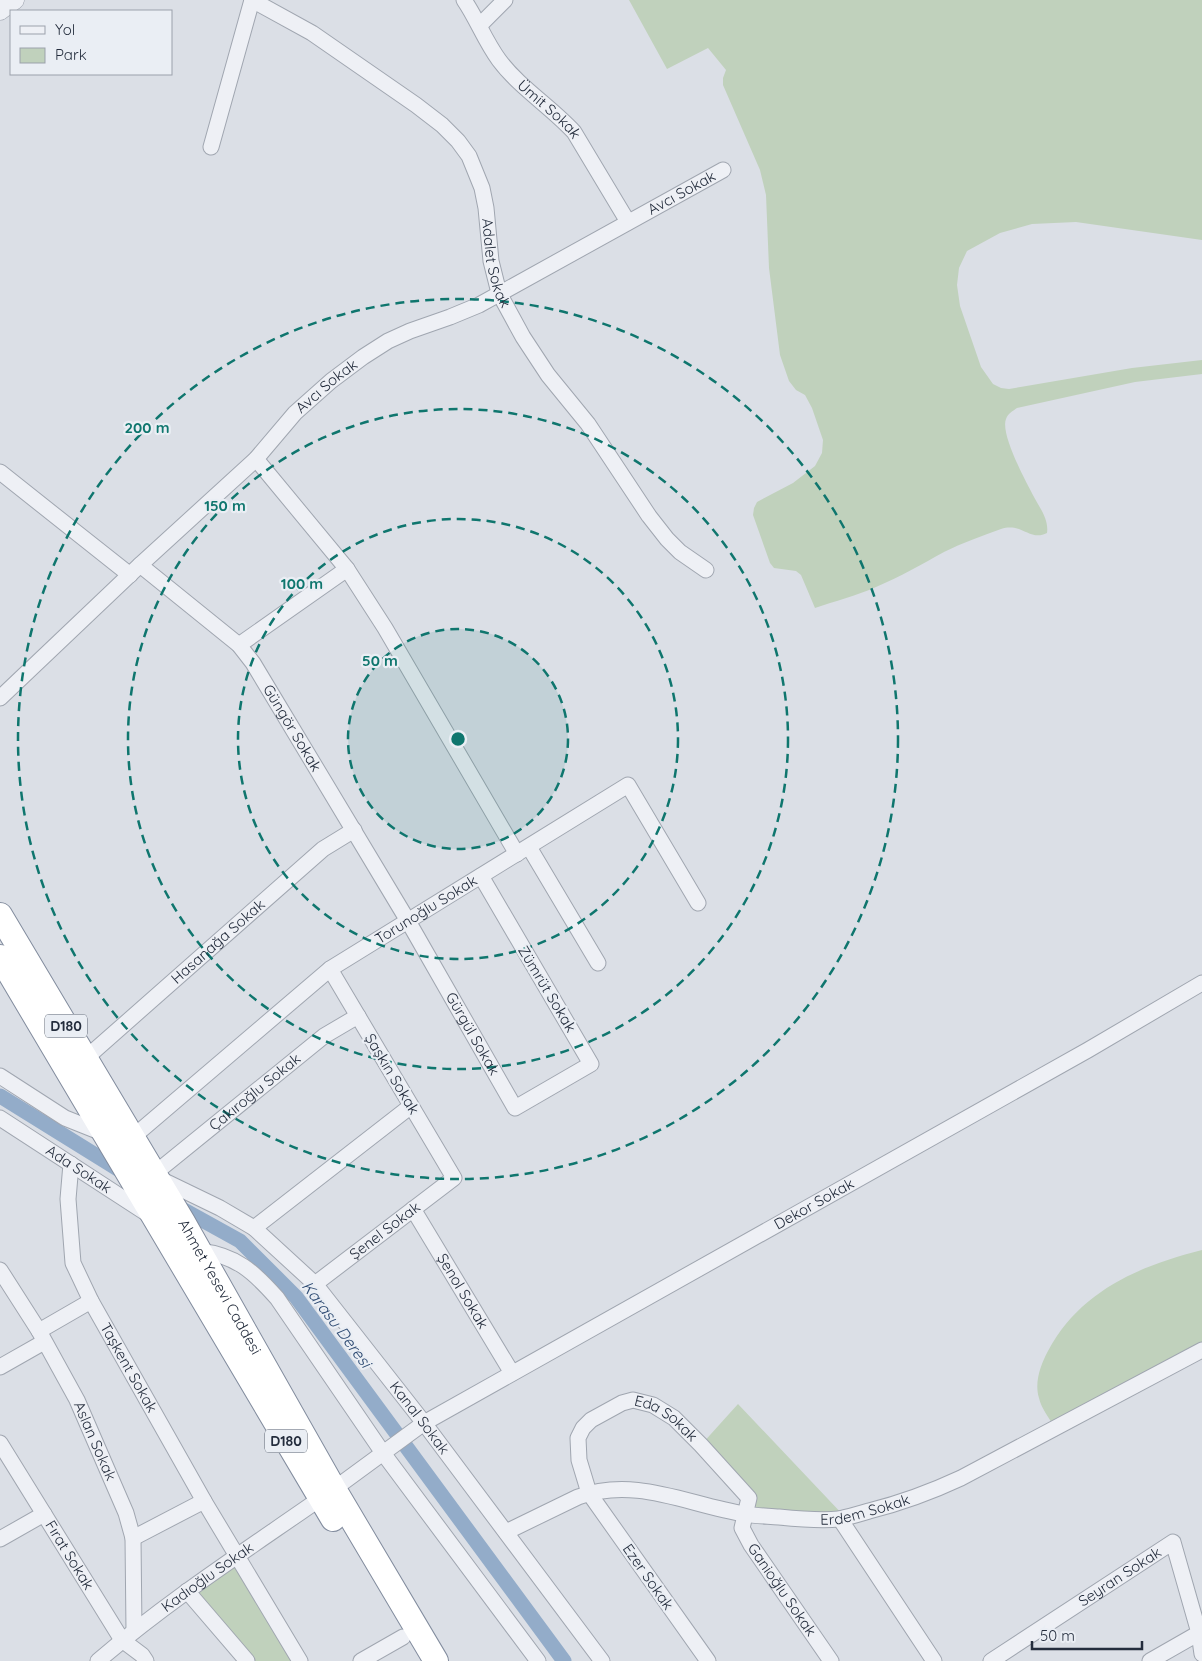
<svg xmlns="http://www.w3.org/2000/svg" width="1202" height="1661" font-family="Quicksand,sans-serif">
<rect width="100%" height="100%" fill="#dbdfe6"/>
<g fill="#c0d1bc">
<path d="M 629,0 L 1202,0 L 1202,240 L 1076,222 L 1032,224 L 1000,233 L 967,251 L 959,268 L 957,285 L 960,306 L 981,367 L 993,384 L 1001,388 L 1009,389 L 1132,368 L 1202,360 L 1202,374 L 1135,382 L 1017,408 C 1013,411 1008,413 1006,419 C 1000,434 1026,482 1034,497 C 1040,508 1049,520 1047,533 C 1030,542 1022,522 1001,529 C 982,536 962,543 944,552 C 922,564 900,577 876,587 C 856,596 835,601 815,608 L 801,575 L 796,571 L 774,568 L 770,563 L 753,515 L 754,508 L 757,502 L 793,483 L 815,466 L 822,453 L 823,440 L 812,408 L 805,395 L 796,390 L 789,381 L 780,355 L 769,268 L 766,195 L 760,170 L 723,85 L 723,78 L 726,70 L 708,48 L 667,69 Z"/>
<path d="M 1202,1250 L 1202,1350 L 1055,1428 C 1050,1419 1041,1408 1039,1398 C 1034,1382 1041,1364 1048,1351 C 1080,1291 1139,1266 1202,1250 Z"/>
<polygon points="738,1404 845,1517 745,1514 749,1498 701,1445"/>
<polygon points="237,1557 300,1661 247,1661 187,1591"/>
</g>
<g fill="none" stroke-linecap="round" stroke-linejoin="round">
<g stroke="#93acc9" stroke-width="15">
<polyline points="0,1096 126,1174"/>
<polyline points="175,1205 240,1241 296,1297 564,1661"/>
</g>
<g stroke="#a0a6b0" stroke-width="17">
<g id="minor">
<path id="s1" d="M 252,0 L 312,33 L 416,105 L 442,125 L 458,141 L 469,156 L 482,188 L 486,208 L 491,261 L 499,293 L 523,337 L 548,375 L 588,424 L 649,516 L 667,539 L 680,552 L 706,570"/>
<path id="s2" d="M 464,0 C 477,19 485,41 499,60 C 519,87 551,107 574,132 L 628,222"/>
<polyline points="480,25 505,0"/>
<polyline points="211,147 252,0"/>
<polyline points="256,459 347,569 385,628 517,854"/>
<polyline points="0,472 130,575"/>
<path id="s3" d="M 140,565 L 239,645 L 253,663 L 408,921 L 515,1108 L 591,1064 L 481,876"/>
<polyline points="239,645 347,569"/>
<path id="s4" d="M 0,698 L 140,565 L 256,459 L 295,413 L 331,381 L 363,357 L 388,341 L 410,331 L 450,317 L 479,305 L 723,170"/>
<polyline points="529,847 598,963"/>
<path id="s5" d="M 86,1058 L 323,849 L 354,830"/>
<polyline points="0,1076 65,1118 105,1134"/>
<path id="s6" d="M 0,1118 L 149,1215"/>
<path id="s7" d="M 133,1137 L 330,969 L 628,785 L 698,903"/>
<path id="s8" d="M 71,1164 L 68,1199 L 73,1263 L 91,1301 L 204,1501 L 300,1661"/>
<path id="s9" d="M 154,1174 L 324,1036 L 358,1016"/>
<path id="s10" d="M 158,1178 L 220,1208 L 254,1228 L 315,1284 L 424,1423 L 602,1661"/>
<path id="s11" d="M 413,1209 L 512,1373"/>
<polyline points="254,1228 411,1106"/>
<path d="M 199,1251 C 236,1255 254,1272 277,1298 L 383,1453 L 538,1661"/>
<path id="s12" d="M 0,1270 L 39,1331 L 77,1400 L 126,1513 L 133,1538 L 134,1631"/>
<path id="s13" d="M 315,1284 L 454,1178 L 330,969"/>
<polyline points="39,1331 91,1301"/>
<polyline points="0,1367 44,1342"/>
<path id="s14" d="M 0,1443 L 122,1640 L 142,1655 L 146,1661"/>
<path id="s15" d="M 334,1489 L 424,1423 L 1088,1050 L 1202,983"/>
<polyline points="840,1519 934,1661"/>
<path id="s16" d="M 506,1532 L 578,1497 C 636,1476 688,1505 745,1514 C 756,1516 768,1516 779,1517 C 799,1519 819,1521 839,1519 C 849,1517 859,1514 869,1511 C 901,1503 931,1492 961,1478 L 1202,1350"/>
<polyline points="133,1538 204,1501"/>
<polyline points="0,1539 44,1514"/>
<polyline points="187,1591 247,1661"/>
<path id="s17" d="M 98,1661 C 168,1601 245,1551 321,1498"/>
<polyline points="361,1661 403,1637"/>
<path id="s18" d="M 708,1661 L 589,1493 L 579,1460 L 578,1438 L 583,1428 L 591,1420 L 622,1403 L 633,1400 L 653,1405 L 674,1418 L 701,1445 L 749,1498 L 742,1528 L 751,1545 L 831,1661"/>
<path id="s19" d="M 991,1661 L 1173,1542 L 1199,1633 L 1202,1654"/>
<polyline points="1150,1661 1199,1633"/>
</g>
</g>
<g stroke="#a0a6b0" stroke-width="19">
<polyline id="tertiary" points="0,11 15,0"/>
</g>
<g stroke="#828c9e" stroke-width="26">
<g id="trunk">
<path id="s20" d="M 0,915 L 183,1222 L 334,1489 L 436,1661"/>
<polyline points="0,957 333,1519"/>
</g>
</g>
<use href="#minor" stroke="#eef0f5" stroke-width="15"/>
<use href="#tertiary" stroke="#eef0f5" stroke-width="18"/>
<use href="#trunk" stroke="#fff" stroke-width="24"/>
</g>
<circle cx="458" cy="739" r="110" fill="#0f766e" fill-opacity=".12"/>
<g fill="none" stroke="#0f766e" stroke-width="2.5" stroke-dasharray="9 6">
<circle cx="458" cy="739" r="110"/>
<circle cx="458" cy="739" r="220"/>
<circle cx="458" cy="739" r="330"/>
<circle cx="458" cy="739" r="440"/>
</g>
<g text-anchor="middle" stroke-width="4.5" stroke-linejoin="round" paint-order="stroke">
<g fill="#eaeef4" stroke="#5f6774" stroke-width="1">
<rect x="45" y="1014.5" width="42" height="23" rx="4"/>
<rect x="265" y="1429.5" width="42" height="23" rx="4"/>
</g>
<g font-size="14" font-weight="bold" fill="#242d3d">
<text x="66" y="1031">D180</text>
<text x="286" y="1446">D180</text>
</g>
<g font-size="15" fill="#242d3d" stroke="#eaeef4">
<text dy="5" stroke="none"><textPath href="#s2" startOffset="140">Ümit Sokak</textPath></text>
<text dy="5" stroke="none"><textPath href="#s4" startOffset="858">Avcı Sokak</textPath></text>
<text dy="5" stroke="none"><textPath href="#s1" startOffset="380">Adalet Sokak</textPath></text>
<text dy="5" stroke="none"><textPath href="#s4" startOffset="452">Avcı Sokak</textPath></text>
<text dy="5" stroke="none"><textPath href="#s3" startOffset="226">Güngör Sokak</textPath></text>
<text dy="5" stroke="none"><textPath href="#s7" startOffset="372">Torunoğlu Sokak</textPath></text>
<text dy="5" stroke="none"><textPath href="#s5" startOffset="176">Hasanağa Sokak</textPath></text>
<text transform="translate(547 989) rotate(59)" y="5">Zümrüt Sokak</text>
<text dy="5" stroke="none"><textPath href="#s3" startOffset="581">Gürgül Sokak</textPath></text>
<text transform="translate(392 1074) rotate(59)" y="5">Şaşkın Sokak</text>
<text dy="5" stroke="none"><textPath href="#s9" startOffset="130">Çakıroğlu Sokak</textPath></text>
<text dy="5" stroke="none"><textPath href="#s6" startOffset="94">Ada Sokak</textPath></text>
<text dy="5" stroke="none"><textPath href="#s15" startOffset="559">Dekor Sokak</textPath></text>
<text dy="5" stroke="none"><textPath href="#s13" startOffset="88">Şenel Sokak</textPath></text>
<text dy="5" stroke="none"><textPath href="#s20" startOffset="432">Ahmet Yesevi Caddesi</textPath></text>
<text dy="5" stroke="none"><textPath href="#s11" startOffset="96">Şenol Sokak</textPath></text>
<text dy="5" stroke="none"><textPath href="#s8" startOffset="218">Taşkent Sokak</textPath></text>
<text dy="5" stroke="none"><textPath href="#s10" startOffset="361">Kanal Sokak</textPath></text>
<text dy="5" stroke="none"><textPath href="#s18" startOffset="370">Eda Sokak</textPath></text>
<text dy="5" stroke="none"><textPath href="#s12" startOffset="196">Aslan Sokak</textPath></text>
<text dy="5" stroke="none"><textPath href="#s16" startOffset="372">Erdem Sokak</textPath></text>
<text dy="5" stroke="none"><textPath href="#s14" startOffset="132">Fırat Sokak</textPath></text>
<text transform="translate(648 1577) rotate(55)" y="5">Ezer Sokak</text>
<text dy="5" stroke="none"><textPath href="#s19" startOffset="154">Seyran Sokak</textPath></text>
<text dy="5" stroke="none"><textPath href="#s17" startOffset="138">Kadıoğlu Sokak</textPath></text>
<text dy="5" stroke="none"><textPath href="#s18" startOffset="591">Ganioğlu Sokak</textPath></text>
</g>
<g font-size="16" font-style="italic" fill="#2d4a72" stroke="#eaeef4">
<text transform="translate(337 1324) rotate(53)" y="6">Karasu Deresi</text>
</g>
</g>
<circle cx="458" cy="739" r="8" fill="#0f766e" stroke="#eaeef4" stroke-width="2.5"/>
<g font-size="15" text-anchor="middle" font-weight="bold" fill="#0f766e" stroke="#eaeef4" stroke-width="4.5" stroke-linejoin="round" paint-order="stroke">
<text x="147" y="433">200 m</text>
<text x="225" y="511">150 m</text>
<text x="302" y="589">100 m</text>
<text x="380" y="666">50 m</text>
</g>
<rect x="10" y="10" width="162" height="65" fill="#eaeef4" stroke="#9ba1ab"/>
<rect x="20" y="26" width="25" height="8" fill="#eef0f5" stroke="#9ba1ab"/>
<text x="55" y="35" font-size="15" fill="#242d3d">Yol</text>
<rect x="20" y="48" width="25" height="15" fill="#c0d1bc" stroke="#9ba1ab"/>
<text x="55" y="60" font-size="15" fill="#242d3d">Park</text>
<path d="M1032 1641v8h110v-8" fill="none" stroke="#242d3d" stroke-width="2.5"/>
<text x="1040" y="1641" font-size="15" fill="#242d3d" stroke="#eaeef4" stroke-width="4" paint-order="stroke">50 m</text>
</svg>
